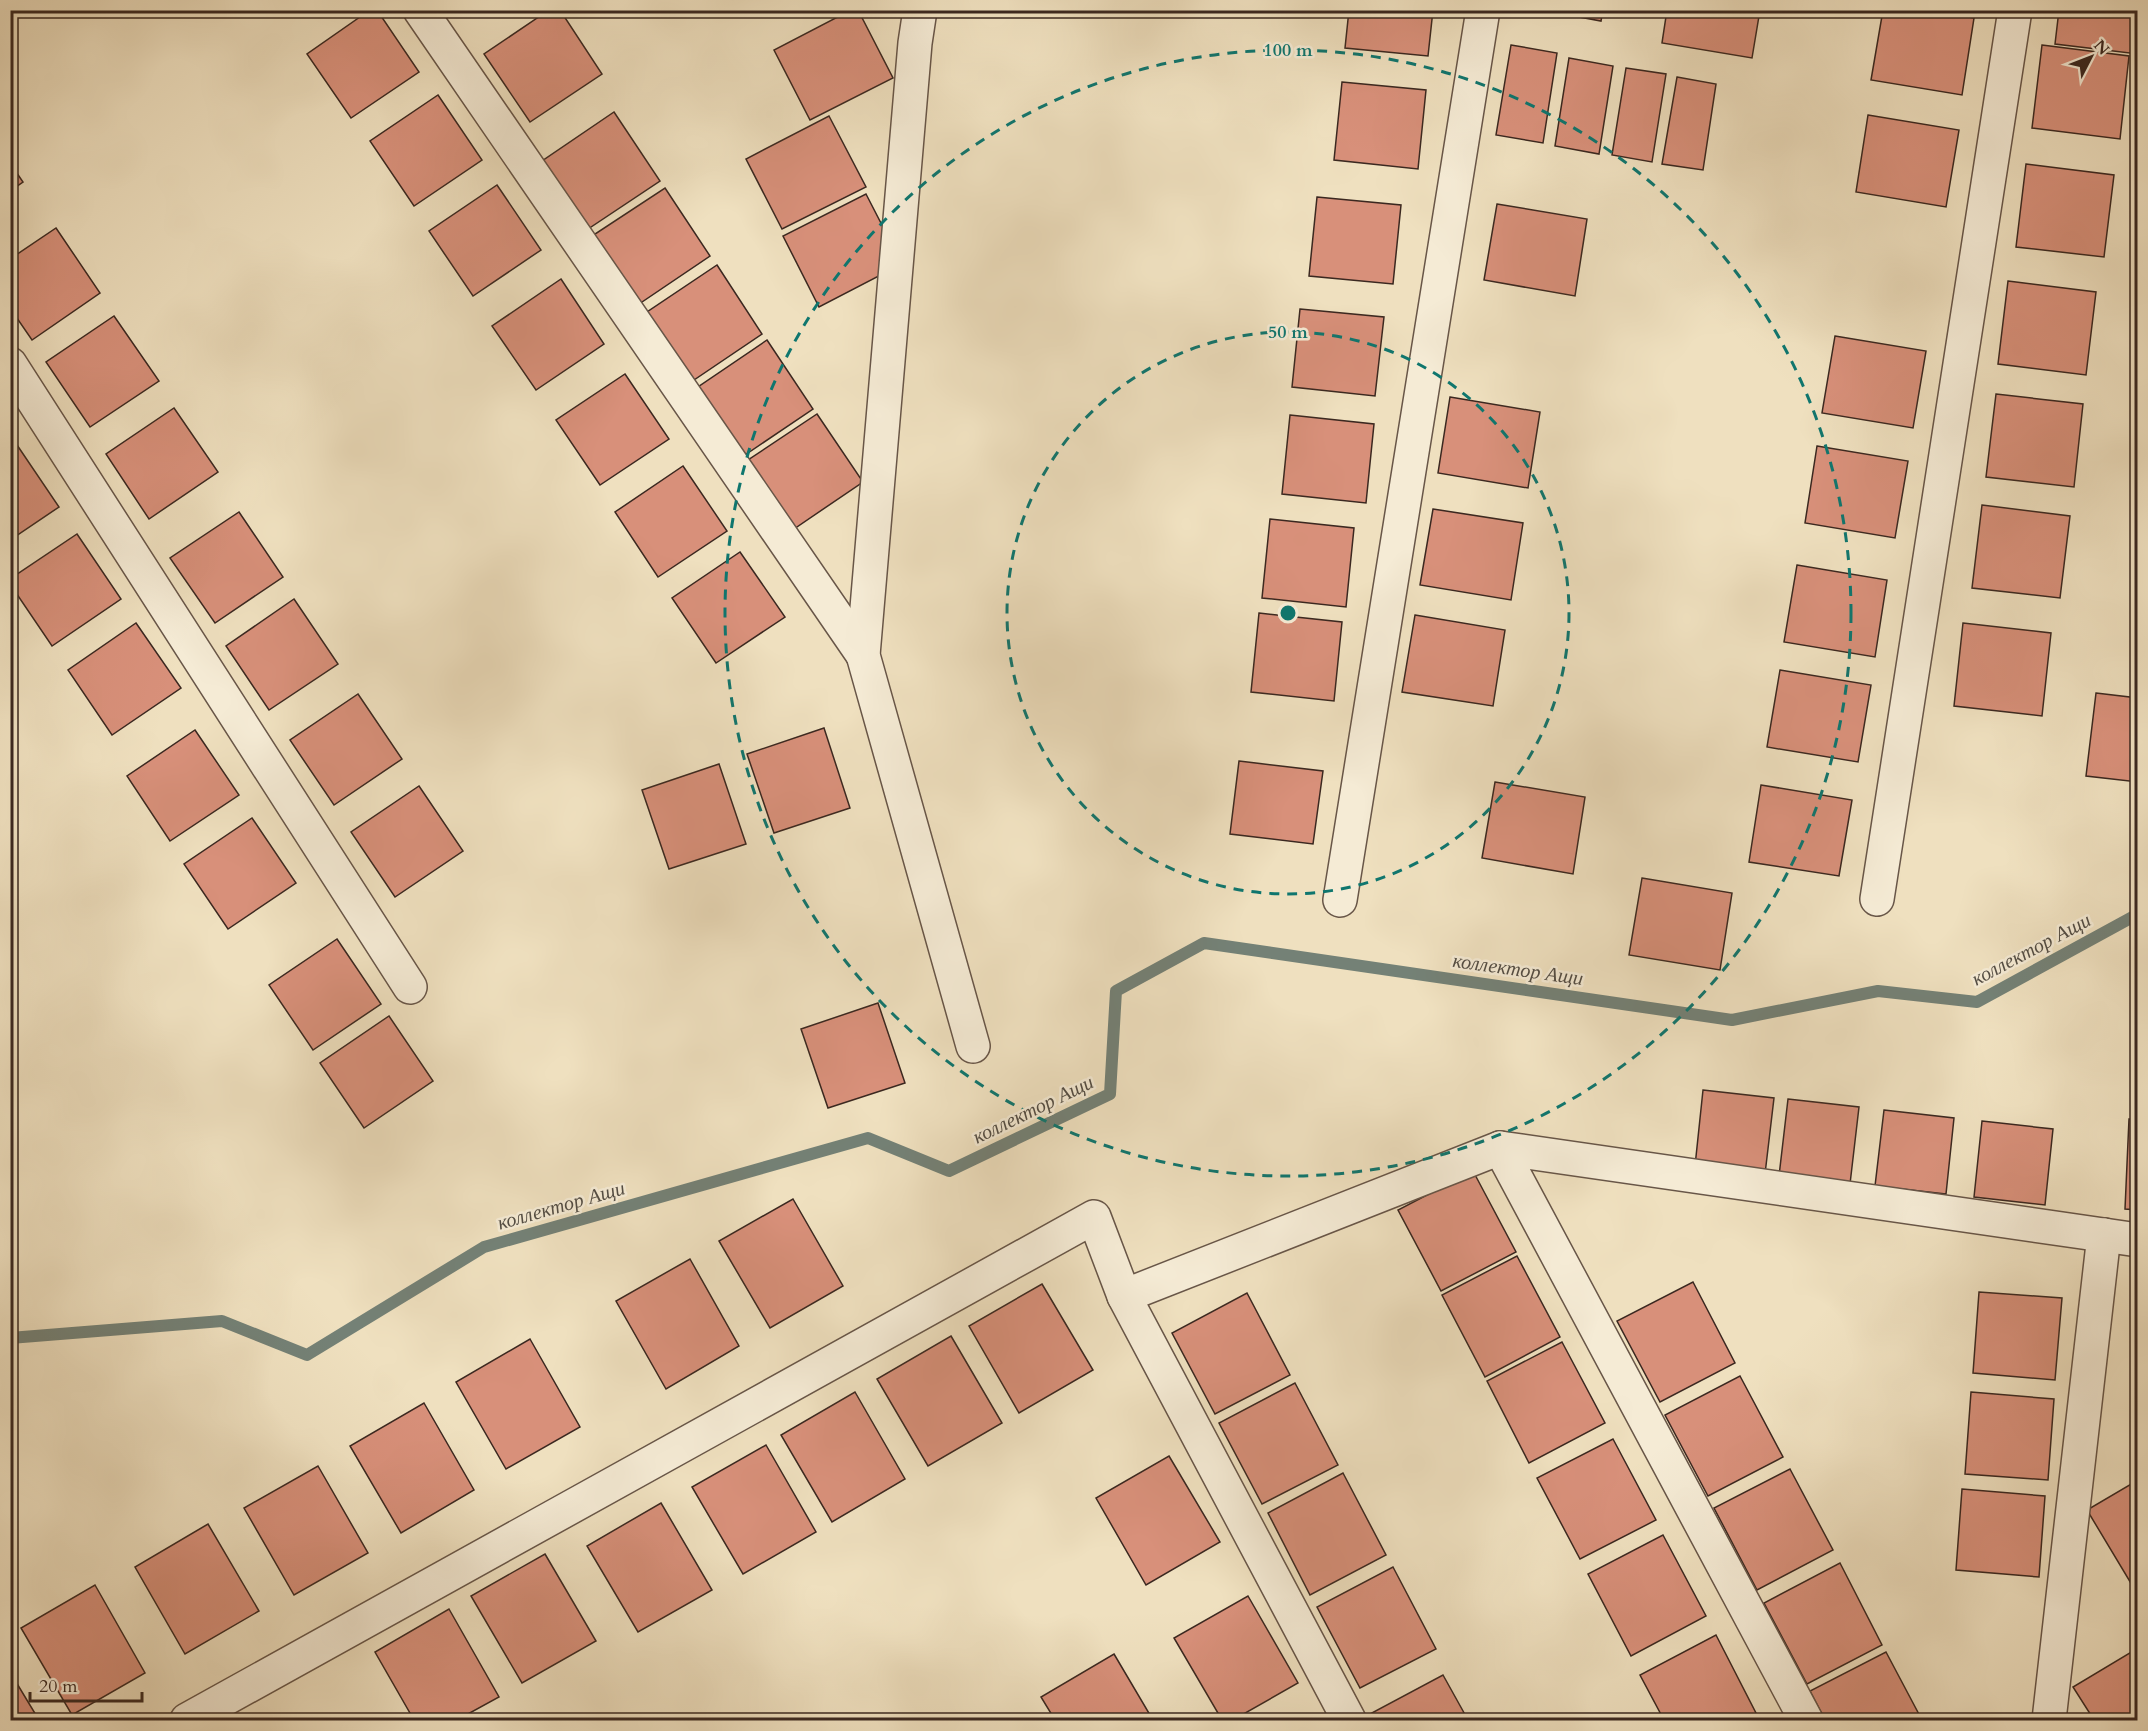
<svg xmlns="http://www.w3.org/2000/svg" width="2148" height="1731" font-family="Cardo,serif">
<rect width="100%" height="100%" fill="#efe0bf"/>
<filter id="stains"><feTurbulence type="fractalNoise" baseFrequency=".00333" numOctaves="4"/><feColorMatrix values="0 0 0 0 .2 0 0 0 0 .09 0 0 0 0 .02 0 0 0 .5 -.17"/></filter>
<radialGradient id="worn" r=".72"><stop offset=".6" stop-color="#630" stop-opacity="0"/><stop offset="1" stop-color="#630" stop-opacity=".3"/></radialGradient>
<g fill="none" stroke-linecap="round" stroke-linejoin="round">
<polyline stroke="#748176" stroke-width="12" points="10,1338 222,1321 307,1355 484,1247 868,1138 949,1171 1110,1094 1116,991 1204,943 1732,1020 1878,991 1977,1002 2138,914"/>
</g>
<g fill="#d8907a" stroke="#3b2820" stroke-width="1.5">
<polygon points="370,10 377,10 419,72 351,118 307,54"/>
<polygon points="549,10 560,10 602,74 530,122 484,54"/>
<polygon points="851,10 858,10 893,78 810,120 774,50"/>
<polygon points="1349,10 1433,10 1428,56 1345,48"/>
<polygon points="1542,10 1603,10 1601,21"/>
<polygon points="1667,10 1760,10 1752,58 1662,43"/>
<polygon points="1883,10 1927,10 1974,18 1962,95 1871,80"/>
<polygon points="2059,10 2138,10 2138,54 2055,44"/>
<polygon points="1511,45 1557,53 1543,143 1496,135"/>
<polygon points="2042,45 2129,56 2120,139 2032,128"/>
<polygon points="1569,58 1613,66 1599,154 1555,146"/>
<polygon points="1626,68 1666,74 1652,162 1612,155"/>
<polygon points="1677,77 1716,84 1703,170 1662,164"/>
<polygon points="1342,82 1426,90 1418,169 1334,160"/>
<polygon points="438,95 482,160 414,206 370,141"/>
<polygon points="614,112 660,181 588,229 542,161"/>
<polygon points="1868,115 1959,130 1946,207 1856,192"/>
<polygon points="829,116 866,187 782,229 746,159"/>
<polygon points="10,163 23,182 10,191"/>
<polygon points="2026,164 2114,175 2104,257 2016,247"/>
<polygon points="497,185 541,250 473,296 429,231"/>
<polygon points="665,188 710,256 639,304 592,236"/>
<polygon points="866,194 902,264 819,307 783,236"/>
<polygon points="1317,197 1401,205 1393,284 1309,276"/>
<polygon points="1497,204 1587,219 1575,296 1484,280"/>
<polygon points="56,228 100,293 32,340 10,308 10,259"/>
<polygon points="717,265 762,334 691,382 644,314"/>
<polygon points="561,279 604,344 536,390 492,326"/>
<polygon points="2008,281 2096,292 2086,375 1998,364"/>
<polygon points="1300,309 1384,317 1375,396 1292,387"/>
<polygon points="114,316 159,381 90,427 46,362"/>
<polygon points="1835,336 1926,351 1913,428 1822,413"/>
<polygon points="767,340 813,409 742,457 695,389"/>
<polygon points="625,374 669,439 600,485 556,420"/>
<polygon points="1996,394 2083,404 2074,487 1986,477"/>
<polygon points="1450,397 1540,412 1528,488 1438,473"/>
<polygon points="174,408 218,472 149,519 106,454"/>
<polygon points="817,414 863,482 791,531 745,462"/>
<polygon points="1290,415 1374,424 1366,503 1282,494"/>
<polygon points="15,442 59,507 10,540 10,445"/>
<polygon points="1817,446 1908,461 1895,538 1805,523"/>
<polygon points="683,466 727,531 658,577 615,512"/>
<polygon points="1982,505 2070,516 2060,598 1972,588"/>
<polygon points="1433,509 1523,523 1511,600 1420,585"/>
<polygon points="239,512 283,577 215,623 170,558"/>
<polygon points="1270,519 1354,528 1346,607 1262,598"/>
<polygon points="77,534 121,599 52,646 10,584 10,579"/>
<polygon points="740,552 785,617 716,663 672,598"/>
<polygon points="1797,565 1887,580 1875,657 1784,642"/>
<polygon points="294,599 338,664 269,710 226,646"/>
<polygon points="1259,613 1342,622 1334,701 1251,692"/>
<polygon points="1415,615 1505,630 1493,706 1402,692"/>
<polygon points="136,623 181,688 112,735 68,670"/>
<polygon points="1963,623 2051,633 2042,716 1954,706"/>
<polygon points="1780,670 1871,685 1858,762 1767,747"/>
<polygon points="2096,693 2138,698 2138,782 2086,776"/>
<polygon points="358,694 402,759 334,805 290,740"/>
<polygon points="824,728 850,808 774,833 747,754"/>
<polygon points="195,730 239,795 170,841 127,776"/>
<polygon points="1239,761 1323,771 1313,844 1230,834"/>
<polygon points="719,764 746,844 669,869 642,790"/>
<polygon points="1495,782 1585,797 1573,874 1482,858"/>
<polygon points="1761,785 1852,800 1839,876 1749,862"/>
<polygon points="419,786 463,851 395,897 351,832"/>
<polygon points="252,818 296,883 228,929 184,864"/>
<polygon points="1642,878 1732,893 1720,970 1629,955"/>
<polygon points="337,939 381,1004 313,1050 269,985"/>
<polygon points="878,1003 905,1083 828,1108 801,1029"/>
<polygon points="389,1016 433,1081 364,1128 320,1063"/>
<polygon points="1703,1090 1774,1098 1765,1174 1695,1166"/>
<polygon points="1788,1099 1859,1107 1850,1184 1779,1176"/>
<polygon points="1884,1110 1954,1118 1946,1194 1875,1186"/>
<polygon points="2129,1119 2138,1120 2138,1210 2125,1209"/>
<polygon points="1982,1121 2053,1129 2045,1205 1974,1197"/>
<polygon points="1473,1171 1516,1252 1441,1291 1398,1210"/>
<polygon points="793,1199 843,1286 770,1328 719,1241"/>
<polygon points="1517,1256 1560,1337 1485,1377 1442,1295"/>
<polygon points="690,1259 739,1346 666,1389 616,1301"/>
<polygon points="1693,1282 1735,1363 1660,1402 1617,1321"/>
<polygon points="1042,1284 1093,1370 1019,1413 969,1326"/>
<polygon points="1979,1292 2062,1298 2055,1380 1973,1373"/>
<polygon points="1247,1293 1290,1375 1215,1414 1172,1333"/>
<polygon points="951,1336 1002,1423 928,1466 877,1379"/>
<polygon points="530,1339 580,1427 506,1469 456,1382"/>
<polygon points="1562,1342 1605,1423 1529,1463 1487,1381"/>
<polygon points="1740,1376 1783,1457 1708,1496 1665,1415"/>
<polygon points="1295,1383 1338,1465 1262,1504 1219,1423"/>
<polygon points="855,1392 905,1479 832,1522 781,1435"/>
<polygon points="1971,1392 2054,1399 2048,1480 1965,1474"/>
<polygon points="424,1403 474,1490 401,1533 350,1446"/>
<polygon points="1613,1439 1656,1520 1580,1559 1537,1478"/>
<polygon points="766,1445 816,1532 743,1574 692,1487"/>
<polygon points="1169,1456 1220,1542 1146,1585 1096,1498"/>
<polygon points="318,1466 368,1553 294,1595 244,1508"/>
<polygon points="1790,1469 1833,1550 1757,1590 1714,1508"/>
<polygon points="1343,1473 1386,1555 1310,1595 1268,1513"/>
<polygon points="2138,1480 2138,1582 2132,1585 2087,1510"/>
<polygon points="1962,1489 2045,1496 2039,1577 1956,1570"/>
<polygon points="661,1503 712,1590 638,1632 587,1546"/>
<polygon points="208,1524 259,1611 185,1654 135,1567"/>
<polygon points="1663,1535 1706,1616 1631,1656 1588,1574"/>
<polygon points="545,1554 596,1641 522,1683 471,1596"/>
<polygon points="1840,1563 1882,1645 1807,1684 1764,1603"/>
<polygon points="1393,1567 1436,1649 1360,1688 1317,1607"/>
<polygon points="95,1585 145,1673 72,1715 21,1628"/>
<polygon points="1248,1596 1298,1683 1233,1720 1222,1720 1174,1638"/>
<polygon points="449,1609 499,1697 457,1720 414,1720 375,1652"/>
<polygon points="1716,1635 1758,1717 1751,1720 1664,1720 1640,1675"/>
<polygon points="2138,1648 2138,1720 2094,1720 2073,1687"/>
<polygon points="1886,1652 1922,1720 1825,1720 1810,1691"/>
<polygon points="1114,1654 1153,1720 1055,1720 1041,1697"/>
<polygon points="10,1672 39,1720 10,1720"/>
<polygon points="1443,1675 1468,1720 1371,1720 1368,1715"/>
</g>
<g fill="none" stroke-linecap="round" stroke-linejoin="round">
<g stroke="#685648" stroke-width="36">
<g id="minor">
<polyline points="420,10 863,655"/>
<polyline points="920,10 915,43 863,655 973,1046"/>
<polyline points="10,364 410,987"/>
<polyline points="1877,899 2015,10"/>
<polyline points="1340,900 1483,10"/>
<polyline points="1500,1148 1806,1720"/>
<polyline points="1124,1296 1500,1148 2138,1240"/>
<polyline points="187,1720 1094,1217 1124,1296 1349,1720"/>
<polyline points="2049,1720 2104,1235"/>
</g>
</g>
<use href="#minor" stroke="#f5ebd5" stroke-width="33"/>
</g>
<g fill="none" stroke="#0f766e" stroke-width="3" stroke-dasharray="10 8">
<circle cx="1288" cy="613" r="281"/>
<circle cx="1288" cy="613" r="563"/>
</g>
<g text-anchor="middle" stroke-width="5" stroke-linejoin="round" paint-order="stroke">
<g font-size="20" font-style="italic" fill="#534d44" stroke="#f5ebd5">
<text transform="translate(2031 949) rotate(-28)" y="7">коллектор Ащи</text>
<text transform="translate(1518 969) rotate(8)" y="7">коллектор Ащи</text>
<text transform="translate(1033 1109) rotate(-26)" y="7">коллектор Ащи</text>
<text transform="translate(561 1205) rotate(-16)" y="7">коллектор Ащи</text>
</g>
</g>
<circle cx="1288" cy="613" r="9" fill="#0f766e" stroke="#f5ebd5" stroke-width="3"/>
<g font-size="18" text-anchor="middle" font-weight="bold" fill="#0f766e" stroke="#f5ebd5" stroke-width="5" stroke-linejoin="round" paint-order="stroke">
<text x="1288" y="56">100 m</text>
<text x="1288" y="338">50 m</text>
</g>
<rect width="2148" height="1731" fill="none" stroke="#efe0bf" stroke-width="36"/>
<rect x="12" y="12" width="2124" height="1707" fill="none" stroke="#3b2820" stroke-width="3"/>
<rect x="18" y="18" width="2112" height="1695" fill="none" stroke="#3b2820" stroke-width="1.5"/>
<g transform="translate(2091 57) rotate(48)" stroke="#f5ebd5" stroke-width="4.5" paint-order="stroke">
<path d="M0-4.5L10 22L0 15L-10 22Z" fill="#3b2820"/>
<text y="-9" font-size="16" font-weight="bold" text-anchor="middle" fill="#3b2820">N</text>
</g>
<path d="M30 1692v9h112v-9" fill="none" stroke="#3b2820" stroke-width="3"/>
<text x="39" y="1692" font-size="18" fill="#3b2820" stroke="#f5ebd5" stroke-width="4.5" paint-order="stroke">20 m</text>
<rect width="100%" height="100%" filter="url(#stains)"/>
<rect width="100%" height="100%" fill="url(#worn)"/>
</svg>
